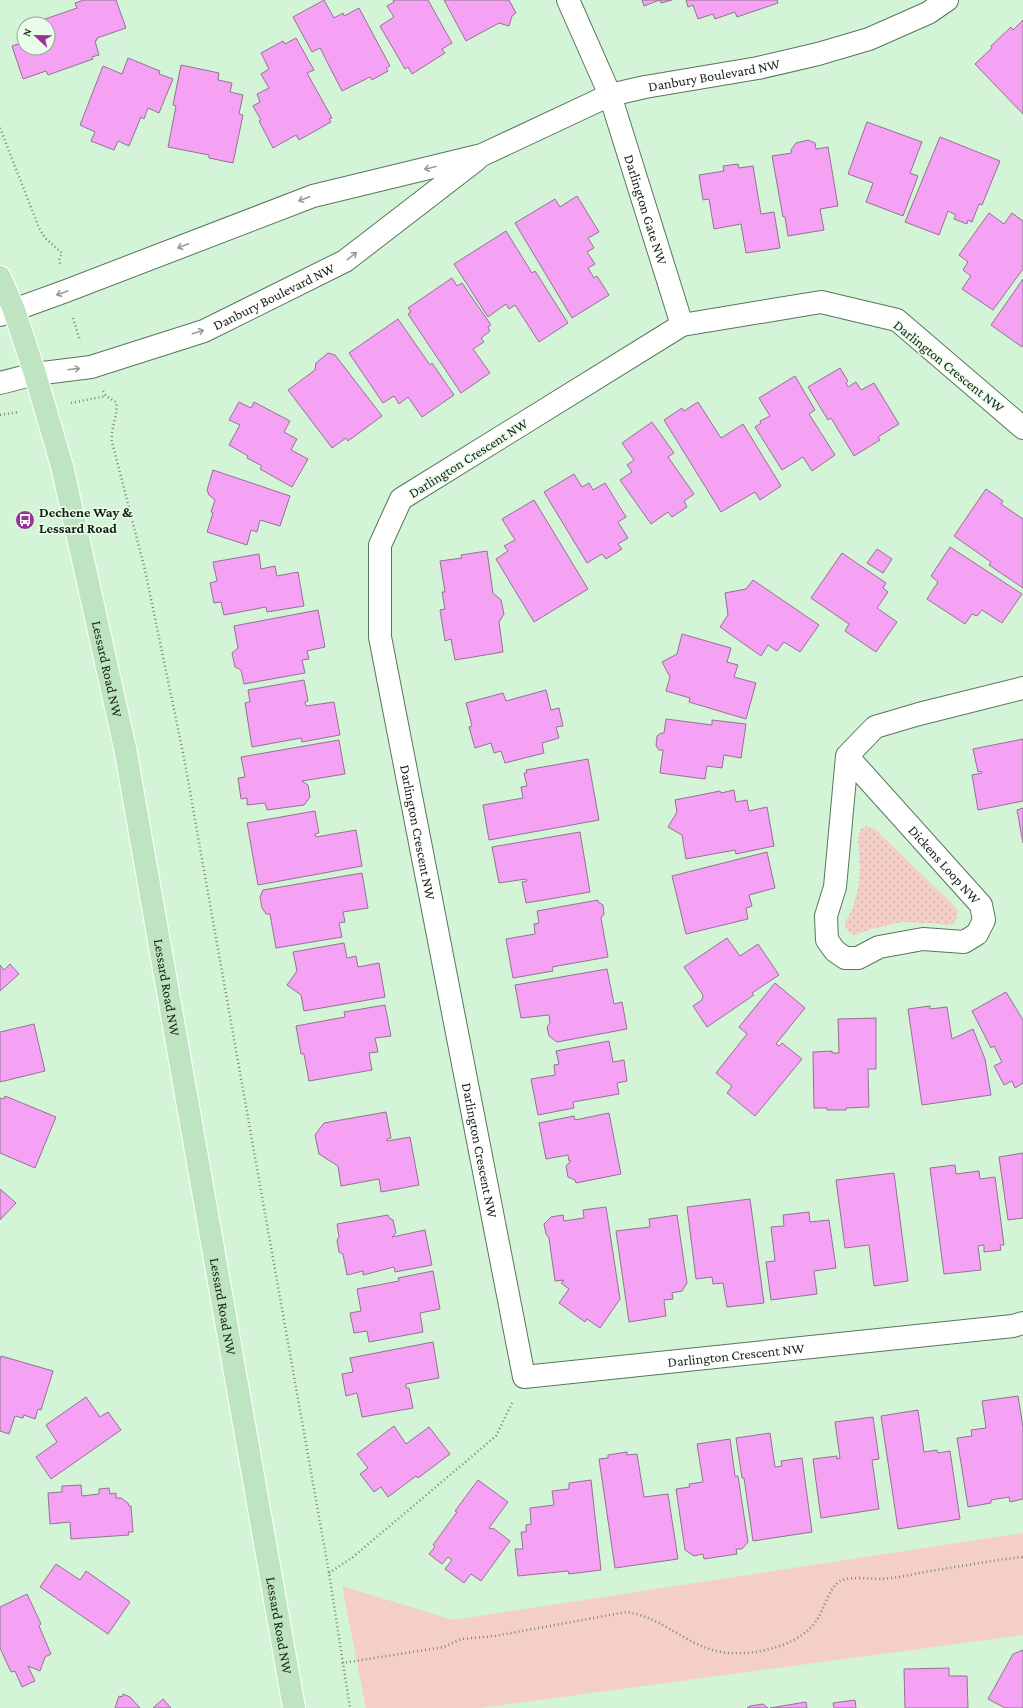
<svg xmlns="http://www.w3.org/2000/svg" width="1023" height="1708" font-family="'Crimson Pro',serif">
<defs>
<pattern id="grass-dots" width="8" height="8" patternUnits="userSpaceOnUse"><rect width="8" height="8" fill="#f4cec8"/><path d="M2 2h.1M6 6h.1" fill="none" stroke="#d0b1ab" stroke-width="1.8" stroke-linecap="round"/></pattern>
</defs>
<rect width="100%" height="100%" fill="#d3f4d6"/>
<polygon fill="url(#grass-dots)" points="867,826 875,829 953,905 958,911 957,918 953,924 946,925 930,923 902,922 871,929 856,935 850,933 846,928 845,922 852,910 858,889 860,870 858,837 861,829"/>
<polygon fill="#f4cec8" points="1023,1533 1023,1635 480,1708 366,1708 342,1586 453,1620"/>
<g fill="#f5a1f4" stroke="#917590">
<polygon points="84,0 116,0 126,28 97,38 97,40 95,41 99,55 92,57 93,59 48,75 46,71 23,79 12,46 24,42 24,48 48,48 48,24 31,24 77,8 75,3"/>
<polygon points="324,0 334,18 343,13 344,16 359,8 390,66 386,68 388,71 372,80 370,77 342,91 320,48 312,52 293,17"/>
<polygon points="393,0 428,0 452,43 442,49 445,53 412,74 408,67 405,69 380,26 394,17 387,6 394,2"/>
<polygon points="444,0 509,0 516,13 512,16 509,26 499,23 466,41"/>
<polygon points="642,0 672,0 661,3 660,0 644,6"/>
<polygon points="686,0 777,0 778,3 737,17 735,12 715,19 713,14 698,19 693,5 688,7"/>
<polygon points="1023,20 1023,114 975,64 992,48 991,46 1011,27 1013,30"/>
<polygon points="296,38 314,70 307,73 332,118 329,119 331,122 299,140 296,135 273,148 259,121 261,120 253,106 260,102 257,94 269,88 261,74 269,69 261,53 283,41 285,44"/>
<polygon points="128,58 160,71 159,74 173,79 159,113 148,108 144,119 141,117 129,146 118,141 114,150 91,141 95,132 80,125 103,66 122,74"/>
<polygon points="181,65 219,73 218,80 232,83 230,92 243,95 239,114 243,115 233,163 209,158 209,155 168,147 176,106 173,105"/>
<polygon points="867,122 922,142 910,173 918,176 903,216 866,202 873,183 848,174"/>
<polygon points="940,137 1000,161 982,205 979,204 972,222 968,220 967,224 954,219 956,215 948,211 939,235 905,222"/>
<polygon points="808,140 815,143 816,149 828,147 838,206 820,209 824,230 788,236 785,217 783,217 772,156 792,153 791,150 796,143"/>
<polygon points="738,164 739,168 753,166 761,214 774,212 780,248 746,253 741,224 714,229 709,199 703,200 699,175 724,171 723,166"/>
<polygon points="577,196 599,232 588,238 594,248 587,252 595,264 588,268 594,278 597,276 609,295 572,318 515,223 555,199 560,207"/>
<polygon points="989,213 1004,224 1012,213 1023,221 1023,269 993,310 962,289 971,276 963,270 968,262 959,255"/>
<polygon points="506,231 532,273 535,271 568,323 539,342 515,305 509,309 506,304 488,317 454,264"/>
<polygon points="452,278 457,286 462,283 491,325 488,327 490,331 481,338 484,342 473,349 490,373 461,393 408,314 411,312 408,308"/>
<polygon points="1023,279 1023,345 1022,347 991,325"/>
<polygon points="398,319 430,365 432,363 454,395 422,417 408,397 399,404 394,396 383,403 349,353"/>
<polygon points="328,353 335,355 382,416 348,441 346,438 332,448 288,390 315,370 316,363"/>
<polygon points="840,368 848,381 846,383 848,387 856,382 861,390 874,383 899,424 878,437 880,440 854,456 831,418 828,420 808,387"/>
<polygon points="795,376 815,410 809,414 835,455 812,471 803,457 782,470 755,427 761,423 760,421 770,416 759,398"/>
<polygon points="239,402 251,408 254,402 290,421 284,432 297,439 291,450 308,459 292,487 260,469 262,466 247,458 248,456 229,445 240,425 229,420"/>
<polygon points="698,402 721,438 743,424 781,486 760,500 755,492 721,512 664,420 682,408 684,411"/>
<polygon points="652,422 674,453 668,457 694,494 684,501 687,507 672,517 668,512 651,524 620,480 632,472 627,465 634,460 622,443"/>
<polygon points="213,470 290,496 280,526 260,520 257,532 251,530 247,545 207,532 213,513 211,512 215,500 209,495 207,490"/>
<polygon points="574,474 582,487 589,483 593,490 605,483 626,517 618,522 628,538 618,544 622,549 606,559 602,554 587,563 544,492"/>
<polygon points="986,489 1003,501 1001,504 1023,519 1023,588 989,565 991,562 954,536"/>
<polygon points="534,500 588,589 534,622 496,559 508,551 504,546 515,540 502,519"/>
<polygon points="950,547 1022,594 1002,623 982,610 977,616 972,614 965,624 927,599 938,582 931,576"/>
<polygon points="877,549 892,559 883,573 867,563"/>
<polygon points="487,551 493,593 501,600 504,614 499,622 503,652 455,660 451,639 445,641 440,610 445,609 442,592 445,592 440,561 462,558 461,555"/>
<polygon points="842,553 886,583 883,588 888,592 877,608 897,622 876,652 845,631 849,624 811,598"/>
<polygon points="259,554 261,569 275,566 277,576 298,572 304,606 267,612 266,607 224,615 221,602 214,603 210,583 217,581 213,562"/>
<polygon points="753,580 819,625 800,652 784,642 777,651 768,645 761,656 720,627 728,615 725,593 746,589"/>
<polygon points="318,610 325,647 307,651 309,659 302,660 305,673 244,684 241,670 235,667 232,653 238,648 234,626"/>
<polygon points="682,634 731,648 727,662 738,665 734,677 756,683 746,719 689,702 690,698 666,691 670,677 662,662 677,654"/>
<polygon points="304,680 308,701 305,702 306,706 334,702 340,735 302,742 301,738 252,747 245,703 250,702 248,690"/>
<polygon points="546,690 551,710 559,708 563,726 556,727 559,738 542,743 544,753 505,763 501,751 494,753 491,743 475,748 469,727 472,726 466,703 503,693 506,701"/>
<polygon points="666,719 712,725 712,720 746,724 741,758 724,755 722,768 707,766 705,779 660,773 663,750 659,750 656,746 657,736 661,733 664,733"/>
<polygon points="1023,739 1023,801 978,810 972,775 982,773 981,771 978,772 973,749"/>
<polygon points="339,740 345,774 302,781 308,785 310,797 304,805 267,810 265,803 247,805 247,798 241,799 238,778 245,777 241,757"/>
<polygon points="588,759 599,820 489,840 483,805 523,798 521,787 527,786 524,773 527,773 526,770"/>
<polygon points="734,790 736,802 747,800 749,811 767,807 774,846 736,854 735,850 686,859 682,835 668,827 677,812 675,800 720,791 721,793"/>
<polygon points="1023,808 1023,843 1017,810"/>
<polygon points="315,811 319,833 315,834 316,837 356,830 362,866 258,885 247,823"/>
<polygon points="580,832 590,892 526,903 522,882 527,881 526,879 499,883 492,847"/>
<polygon points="767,852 775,888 749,895 752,906 746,908 748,919 686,934 672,876"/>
<polygon points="362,873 368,908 343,912 345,922 339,923 342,937 276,948 270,914 266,914 262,908 260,897 263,890"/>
<polygon points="598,900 598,902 603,905 604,914 601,918 608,957 552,967 553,971 513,978 506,939 535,934 534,924 539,923 537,911"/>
<polygon points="727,938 740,956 758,944 779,975 752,993 754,995 707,1027 693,1006 702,1000 703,995 684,967"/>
<polygon points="344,943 347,958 356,956 358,967 379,963 385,997 304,1011 301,995 287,985 297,971 293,952"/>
<polygon points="10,964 19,974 0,991 0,965 4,970"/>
<polygon points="607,969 614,1004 622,1002 627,1029 557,1042 549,1036 547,1027 550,1023 549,1015 521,1018 515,985"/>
<polygon points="775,983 805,1008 776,1044 779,1046 782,1043 802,1059 755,1116 727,1093 732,1086 716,1073 747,1034 739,1027"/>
<polygon points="1006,992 1023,1020 1023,1083 1015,1088 1012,1081 1004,1085 994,1066 1002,1062 994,1046 991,1048 972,1011"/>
<polygon points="385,1005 391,1036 375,1038 378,1052 369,1053 372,1070 309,1081 304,1054 301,1054 296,1026 345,1017 344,1012"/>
<polygon points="930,1006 930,1009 947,1007 952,1039 973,1029 985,1059 991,1095 922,1105 908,1009"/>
<polygon points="876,1018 876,1069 868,1069 869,1107 846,1108 846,1110 827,1110 827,1108 814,1108 813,1052 832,1051 832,1053 839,1053 838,1019"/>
<polygon points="34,1024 45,1071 0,1082 0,1032"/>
<polygon points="609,1041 613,1062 624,1060 627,1081 617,1083 619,1094 573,1102 574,1108 538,1115 531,1079 555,1075 554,1065 559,1064 556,1051"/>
<polygon points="5,1096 56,1117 35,1168 0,1153 0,1098 4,1099"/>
<polygon points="386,1112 391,1138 387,1139 387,1141 410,1137 419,1185 381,1192 379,1179 341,1186 338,1166 319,1154 315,1135 324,1123"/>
<polygon points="609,1113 621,1174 576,1183 575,1180 568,1177 566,1166 571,1161 569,1161 568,1155 546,1159 539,1123 574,1116 575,1120"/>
<polygon points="1023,1153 1023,1218 1008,1220 999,1157"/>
<polygon points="955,1165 956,1174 979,1171 980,1179 995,1177 1004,1245 1000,1245 1001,1250 984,1252 984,1245 978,1246 981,1270 944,1274 930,1168"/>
<polygon points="894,1173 908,1281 874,1286 869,1245 845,1248 836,1180"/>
<polygon points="0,1189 16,1203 0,1220"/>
<polygon points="750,1199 764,1303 727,1307 723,1283 713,1284 712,1277 696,1279 687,1207"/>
<polygon points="606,1207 620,1299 600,1328 587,1319 585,1322 559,1303 569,1289 561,1283 564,1280 555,1281 549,1238 546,1234 544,1224 551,1217 563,1215 564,1221 584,1218 583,1210"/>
<polygon points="809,1212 810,1222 829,1220 836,1268 814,1271 817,1294 771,1300 766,1262 775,1261 771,1227 784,1226 783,1215"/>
<polygon points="388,1215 389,1218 393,1220 396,1233 392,1237 425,1230 432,1265 395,1272 394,1267 363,1275 363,1271 347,1275 343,1254 339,1252 337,1240 339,1237 337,1224"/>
<polygon points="677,1215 687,1283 682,1291 672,1293 673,1299 664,1300 666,1316 629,1322 616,1231 650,1227 649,1219"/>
<polygon points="433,1271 440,1309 420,1313 423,1332 369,1342 367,1331 354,1333 350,1313 361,1311 357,1289 399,1281 398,1278"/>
<polygon points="433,1342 439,1378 406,1384 406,1388 409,1388 413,1408 362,1417 357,1393 346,1396 342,1374 353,1372 350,1358"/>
<polygon points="1,1356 53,1371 41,1410 38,1409 35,1419 24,1415 23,1418 15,1416 9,1434 0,1431 0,1360"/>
<polygon points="1018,1396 1023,1427 1023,1499 1010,1502 1009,1497 991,1500 991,1503 968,1507 957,1438 972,1436 971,1430 986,1428 982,1401"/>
<polygon points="86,1397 100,1417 108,1412 121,1430 51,1479 36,1457 57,1442 46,1425"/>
<polygon points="918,1410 924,1452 937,1450 938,1453 950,1451 960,1519 898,1529 881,1416"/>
<polygon points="873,1417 879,1459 872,1460 879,1509 821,1518 813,1459 837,1456 837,1459 840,1458 835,1422"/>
<polygon points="394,1426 406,1444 429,1427 450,1454 418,1478 416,1476 388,1497 381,1487 374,1492 360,1474 368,1468 357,1454"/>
<polygon points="770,1433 775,1467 782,1466 781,1461 802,1458 812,1532 753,1541 744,1478 742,1478 736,1438"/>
<polygon points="730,1439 735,1476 738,1476 748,1542 742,1549 736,1549 737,1554 704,1559 703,1554 694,1556 685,1550 676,1489 690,1487 689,1484 703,1482 697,1444"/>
<polygon points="627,1452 627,1455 637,1454 644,1497 668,1494 678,1559 615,1568 599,1459 608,1458 608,1455"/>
<polygon points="478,1480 508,1502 489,1528 491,1529 493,1528 510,1541 481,1581 471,1574 464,1583 445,1569 452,1560 448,1557 442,1564 429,1554 435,1547 433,1545 457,1512 455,1511"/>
<polygon points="591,1480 601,1570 569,1574 568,1571 518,1576 515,1549 523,1549 521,1532 526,1532 526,1525 531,1524 530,1508 554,1505 552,1491 569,1489 569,1483"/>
<polygon points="81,1485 82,1496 99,1494 99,1489 109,1488 110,1494 116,1493 116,1498 121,1498 128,1503 129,1506 131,1506 133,1532 128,1532 129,1535 71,1539 70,1522 50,1524 48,1493 62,1492 62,1486"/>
<polygon points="56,1564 80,1580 86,1571 130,1602 108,1634 40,1587"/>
<polygon points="27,1594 41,1624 39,1626 51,1654 45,1657 40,1671 28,1666 35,1681 22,1687 15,1671 11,1672 0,1648 0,1607"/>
<polygon points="1023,1650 1023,1708 1005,1708 988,1699 1013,1654"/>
<polygon points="949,1668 949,1676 967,1676 968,1708 905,1708 904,1669"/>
<polygon points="123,1694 130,1697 140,1708 115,1708 119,1696 122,1697"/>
<polygon points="163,1699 171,1708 153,1708"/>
<polygon points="855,1700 856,1708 834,1708 833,1703"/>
<polygon points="806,1702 807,1708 770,1708"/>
<polygon points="763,1704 768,1708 747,1708 750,1706"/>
</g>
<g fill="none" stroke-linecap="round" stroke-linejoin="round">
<g stroke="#59765c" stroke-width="24">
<g id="minor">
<path id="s1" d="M 568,0 L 610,95 L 682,325"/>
<path id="s2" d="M 0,315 L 66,291 L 313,196 L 482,155 L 610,95 L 645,87 L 758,68 L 818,54 L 869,39 L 928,13 L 947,0"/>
<path id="s3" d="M 0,383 L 35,374 L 91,367 L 204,331 L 345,261 L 476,160"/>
<path id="s4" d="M 1023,428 L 897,320 L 821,302 L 682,325 L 401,499 L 380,545 L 380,637 L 524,1377 L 1013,1326 L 1023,1323"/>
<path id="s5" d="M 847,756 L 981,905 L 984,920 L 977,934 L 964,942 L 923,939 L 879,947 L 858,958 L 845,958 L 835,951 L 827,940 L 826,916 L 835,887 L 847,756 L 875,727 L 919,714 L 1023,688"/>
</g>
</g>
<g stroke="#fff" stroke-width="24">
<g id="major">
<path id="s6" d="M 0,277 L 14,310 L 35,374 L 62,466 L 125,748 L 294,1708"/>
</g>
</g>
<g stroke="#748b76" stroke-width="2.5" stroke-dasharray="1 3" stroke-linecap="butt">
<polyline points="0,128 39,228 45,238 62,253 59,260 60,264"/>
<polyline points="73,318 80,341"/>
<path d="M 103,391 L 106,396 L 116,402 C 119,415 110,427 112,442 L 145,570 L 184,758 L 329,1573 L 350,1708"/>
<polyline points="71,403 106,396"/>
<polyline points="0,415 19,412"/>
<polyline points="329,1573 353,1557 496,1436 513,1401"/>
<path d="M 342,1663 L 444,1647 L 461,1639 L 495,1636 L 626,1612 C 665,1617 689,1650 729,1653 C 759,1655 802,1645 818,1618 C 824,1608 830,1587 840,1581 C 849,1576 871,1579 882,1579 C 896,1578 910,1575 924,1572 C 951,1568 978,1563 1005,1559 L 1023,1557"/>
</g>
<use href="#minor" stroke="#fff" stroke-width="22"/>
<use href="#major" stroke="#bee4c2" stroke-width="22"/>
</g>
<defs><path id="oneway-shaft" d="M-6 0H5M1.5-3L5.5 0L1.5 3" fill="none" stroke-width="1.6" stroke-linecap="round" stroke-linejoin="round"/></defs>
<g stroke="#969b96">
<use href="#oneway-shaft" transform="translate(430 168) rotate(166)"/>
<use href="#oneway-shaft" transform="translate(304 199) rotate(159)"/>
<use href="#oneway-shaft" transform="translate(183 246) rotate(159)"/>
<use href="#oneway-shaft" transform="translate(352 256) rotate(-38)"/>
<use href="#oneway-shaft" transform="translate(62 293) rotate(160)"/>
<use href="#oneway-shaft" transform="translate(198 332) rotate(-18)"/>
<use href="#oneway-shaft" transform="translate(74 369) rotate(-7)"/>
</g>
<defs>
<g id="bus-disc" transform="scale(1)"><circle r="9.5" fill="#983499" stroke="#eafdeb"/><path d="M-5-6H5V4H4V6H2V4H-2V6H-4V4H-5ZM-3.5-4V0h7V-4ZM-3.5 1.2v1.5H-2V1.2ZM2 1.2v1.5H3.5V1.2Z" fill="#fff"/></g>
</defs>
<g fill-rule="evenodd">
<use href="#bus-disc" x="25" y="520"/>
</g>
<g text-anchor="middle" stroke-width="3.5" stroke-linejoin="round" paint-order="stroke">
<g font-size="14" fill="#152116" stroke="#eafdeb">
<text dy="5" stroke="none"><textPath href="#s2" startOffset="756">Danbury Boulevard NW</textPath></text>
<text dy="5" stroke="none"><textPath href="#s1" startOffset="224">Darlington Gate NW</textPath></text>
<text dy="5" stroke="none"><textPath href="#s3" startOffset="289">Danbury Boulevard NW</textPath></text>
<text transform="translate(949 366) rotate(39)" y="5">Darlington Crescent NW</text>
<text transform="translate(468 458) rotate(-32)" y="5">Darlington Crescent NW</text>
<text dy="5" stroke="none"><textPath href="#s6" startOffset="407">Lessard Road NW</textPath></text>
<text dy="5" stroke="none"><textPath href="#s4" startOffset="1057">Darlington Crescent NW</textPath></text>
<text dy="5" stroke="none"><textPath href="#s5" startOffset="146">Dickens Loop NW</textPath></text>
<text dy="5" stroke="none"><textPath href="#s6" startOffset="731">Lessard Road NW</textPath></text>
<text dy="5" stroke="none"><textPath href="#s4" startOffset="1381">Darlington Crescent NW</textPath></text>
<text dy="5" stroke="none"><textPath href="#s6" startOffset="1055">Lessard Road NW</textPath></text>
<text dy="5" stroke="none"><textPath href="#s4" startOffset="1825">Darlington Crescent NW</textPath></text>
<text dy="5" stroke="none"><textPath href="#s6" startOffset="1379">Lessard Road NW</textPath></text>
</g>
<g font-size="14" font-weight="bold" fill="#152116" stroke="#eafdeb" text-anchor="start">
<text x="39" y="517">Dechene Way &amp;<tspan x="39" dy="16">Lessard Road</tspan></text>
</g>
</g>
<g transform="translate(36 36) rotate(292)"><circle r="19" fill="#eafdeb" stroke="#95a596"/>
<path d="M0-3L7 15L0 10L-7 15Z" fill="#983499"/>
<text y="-6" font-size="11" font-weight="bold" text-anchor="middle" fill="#152116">N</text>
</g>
</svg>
